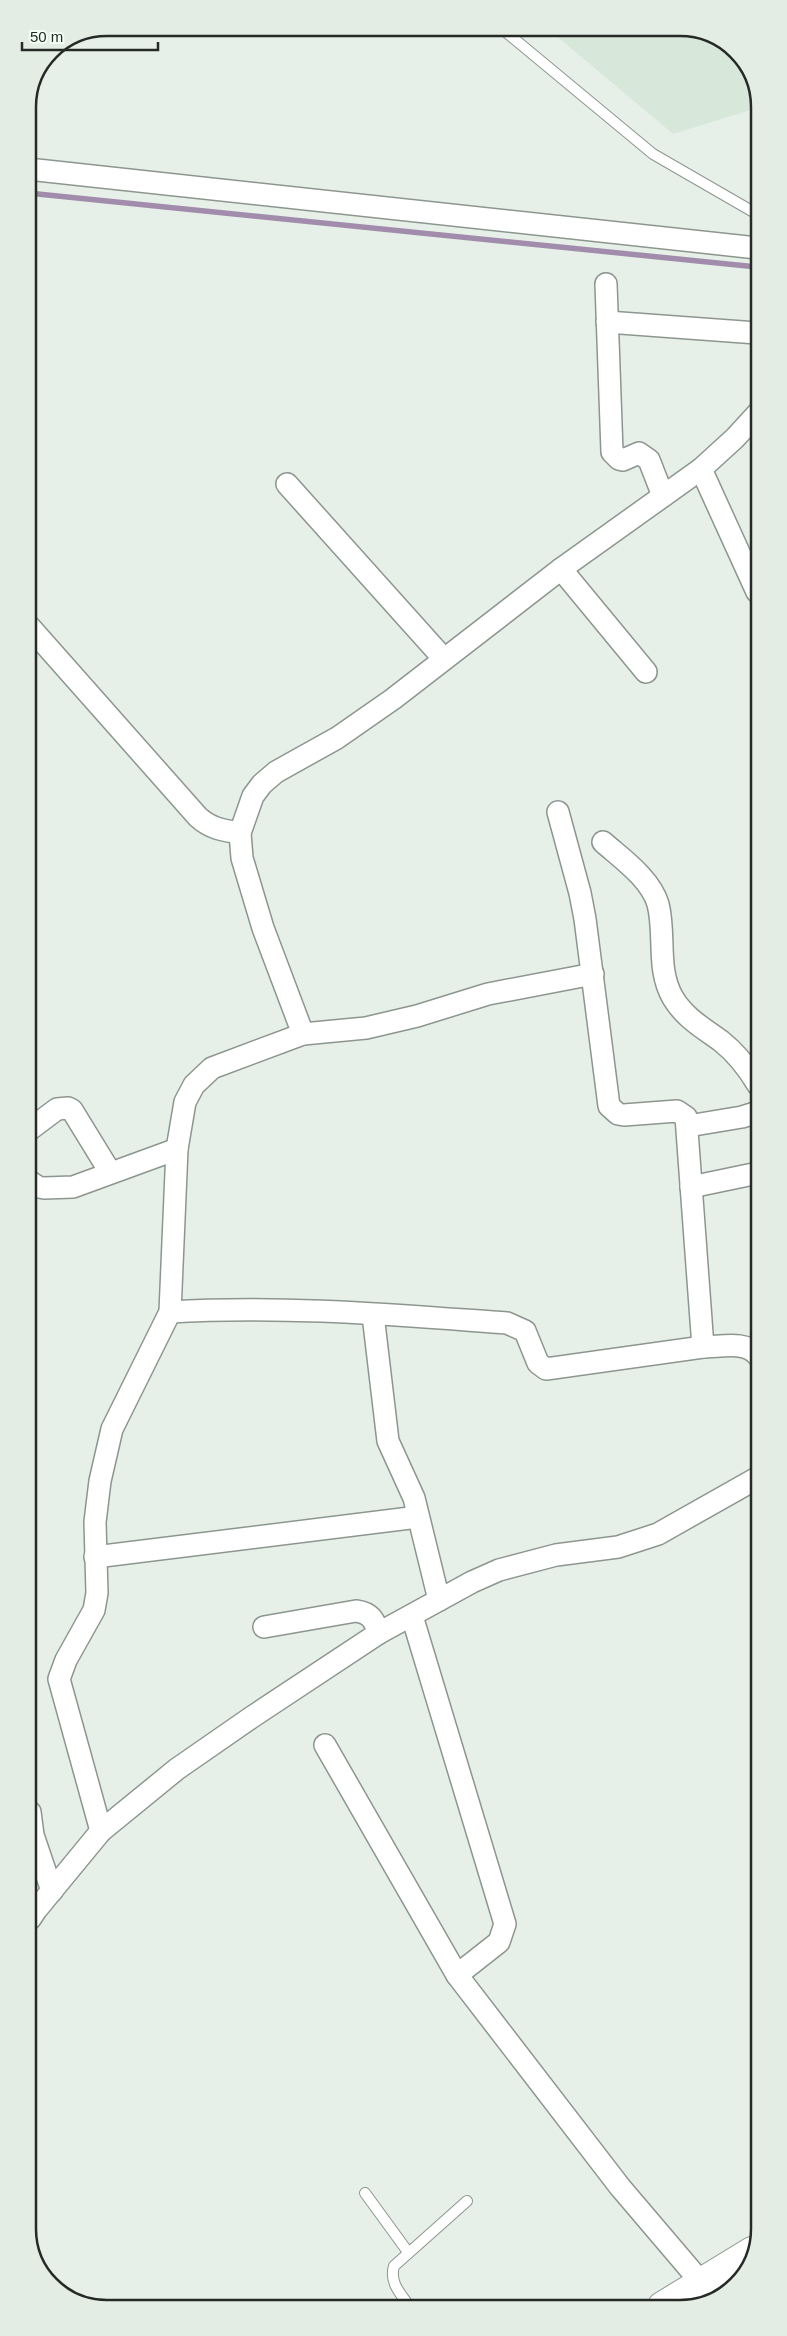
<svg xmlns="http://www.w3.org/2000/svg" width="787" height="2336" font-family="Arial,sans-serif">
<rect width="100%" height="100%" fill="#e6f0e8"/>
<polygon fill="#d7e8da" points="547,28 685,28 732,47 757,87 757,108 673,134"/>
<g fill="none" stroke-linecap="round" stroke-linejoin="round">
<polyline stroke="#a28cac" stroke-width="5.5" points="28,193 757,267"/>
<g stroke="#8d968e" stroke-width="12">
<g id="lane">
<polyline points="501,28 653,154 757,214"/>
<polyline points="365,2193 408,2252"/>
<path d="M 410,2307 C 401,2294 389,2283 394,2266 L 467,2201"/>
</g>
</g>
<g stroke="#8d968e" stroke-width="24">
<g id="street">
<polyline points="28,169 757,248"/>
<polyline points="606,284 612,452 619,459 623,460 639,453 649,460 663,496"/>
<polyline points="607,322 757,333"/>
<polyline points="701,469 757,592"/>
<polyline points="287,484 444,659"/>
<polyline points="561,569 646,672"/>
<path d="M 28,625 L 198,817 C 211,829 223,830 240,833"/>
<path d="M 558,812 L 580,893 L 585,919 L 609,1106 L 618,1114 L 624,1115 L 677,1111 L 686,1117 L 703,1347 C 721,1347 747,1340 758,1356"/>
<path d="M 603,842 C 622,859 650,878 658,904 C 666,935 656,969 673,998 C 685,1018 703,1028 721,1041 C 736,1053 748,1068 758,1085"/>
<polyline points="303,1034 366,1028 417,1016 488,994 593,974"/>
<polyline points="688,1126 742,1117 758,1112"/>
<polyline points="29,1130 57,1109 68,1108 72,1110 110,1172"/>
<polyline points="29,1181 38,1187 44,1188 73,1187 177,1149"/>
<polyline points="691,1187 758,1173"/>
<path d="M 170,1312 C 282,1305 395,1315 507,1323 L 525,1331 L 538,1363 L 546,1369 L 703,1347"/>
<polyline points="373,1315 388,1441 414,1498 439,1600"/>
<polyline points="95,1557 418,1517"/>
<polyline points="412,1616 505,1924 499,1942 457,1975"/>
<path d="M 264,1627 L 356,1611 C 371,1613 374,1620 379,1633"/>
<polyline points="325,1745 457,1975 620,2187 700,2281"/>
<polyline points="30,1812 33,1835 52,1891"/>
<polyline points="101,1831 59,1679 66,1660 94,1610 97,1593 95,1522 100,1481 112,1429 170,1312 177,1149 185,1102 194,1085 212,1068 303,1034 263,928 242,858 240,833 253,796 262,784 276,772 337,738 393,699 561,569 701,469 735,438 757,414"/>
<polyline points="30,1919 36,1910 101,1831 177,1769 252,1717 379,1633 472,1582 499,1570 556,1555 618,1547 658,1534 759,1477"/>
</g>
</g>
<g stroke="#8d968e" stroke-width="30">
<polyline id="secondary" points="662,2306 752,2251"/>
</g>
<use href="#lane" stroke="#fff" stroke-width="10"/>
<use href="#street" stroke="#fff" stroke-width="21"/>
<use href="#secondary" stroke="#fff" stroke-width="28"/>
</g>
<path d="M0 0H787V2336H0ZM107 36H680A71 71 0 0 1 751 107V2229A71 71 0 0 1 680 2300H107A71 71 0 0 1 36 2229V107A71 71 0 0 1 107 36Z" fill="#e3ede4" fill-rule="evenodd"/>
<path fill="none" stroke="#262a26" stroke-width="2.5" d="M107 36H680A71 71 0 0 1 751 107V2229A71 71 0 0 1 680 2300H107A71 71 0 0 1 36 2229V107A71 71 0 0 1 107 36Z"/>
<path d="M22 42v8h136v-8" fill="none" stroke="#262a26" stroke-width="2.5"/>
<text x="30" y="42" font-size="15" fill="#262a26" stroke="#f3fef5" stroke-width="4" paint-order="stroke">50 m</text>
</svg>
